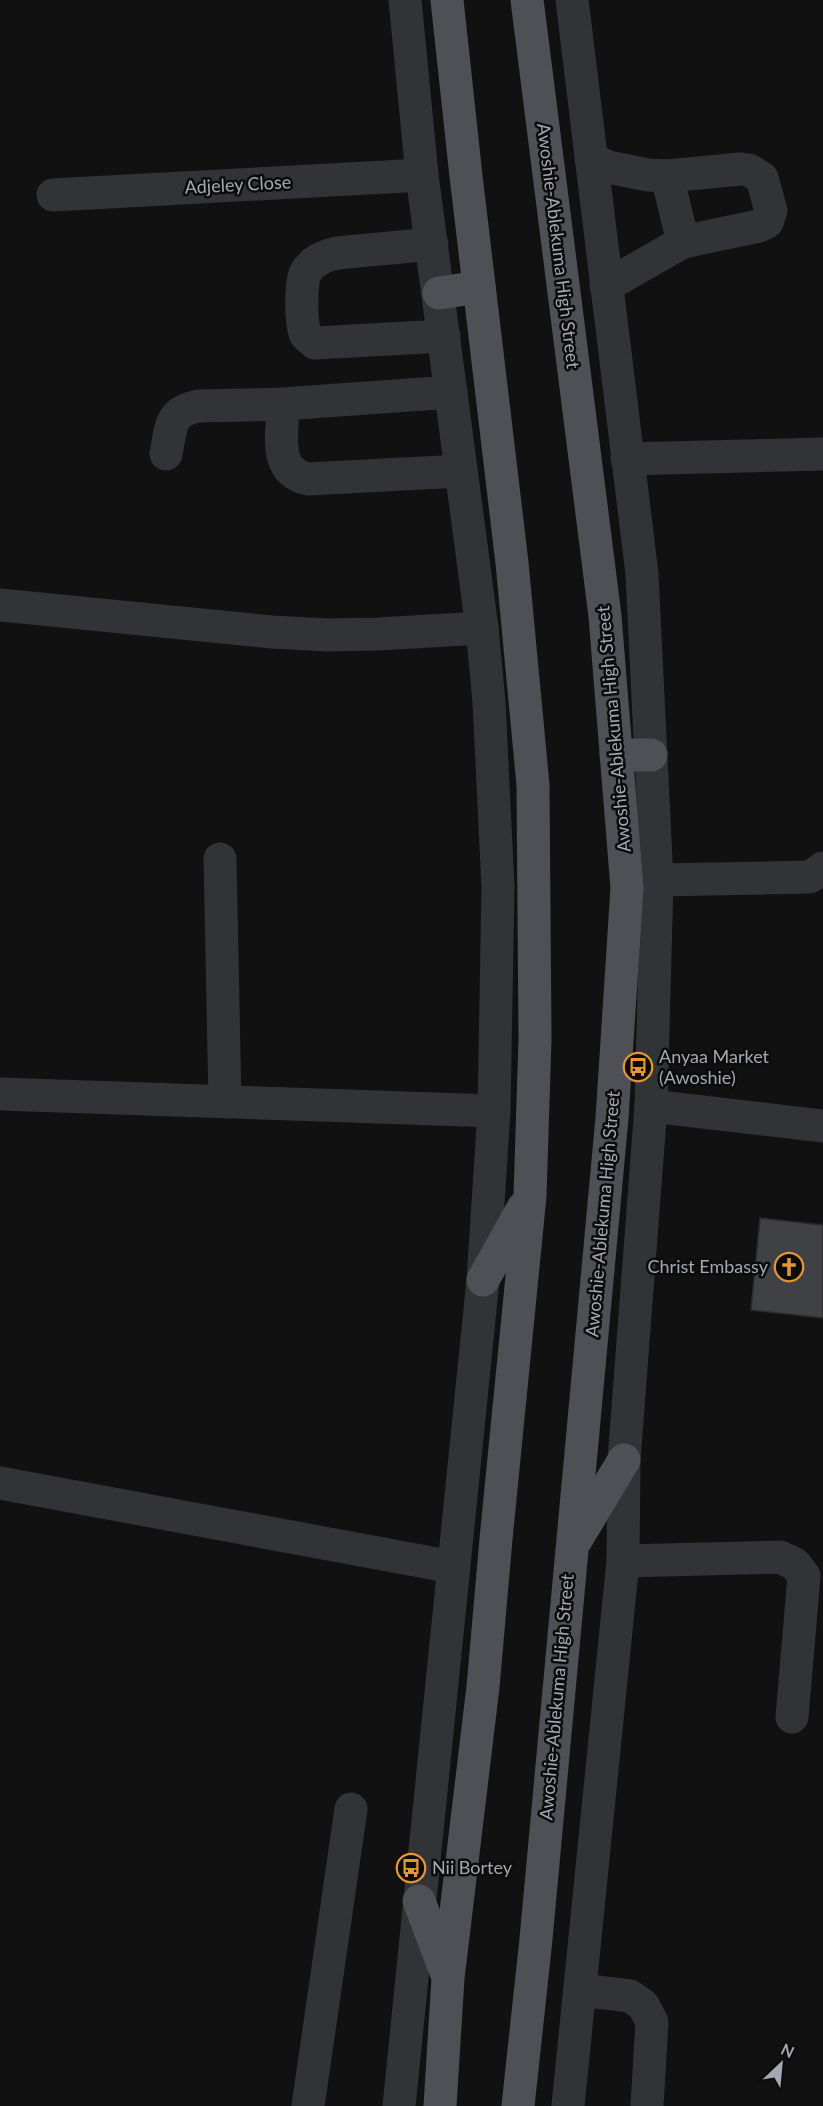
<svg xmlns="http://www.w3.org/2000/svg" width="823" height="2106" font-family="Lato,sans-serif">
<rect width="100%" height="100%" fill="#111112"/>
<polygon fill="#404145" stroke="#2b2b2e" stroke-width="1.5" points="760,1218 823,1225 823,1318 751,1310"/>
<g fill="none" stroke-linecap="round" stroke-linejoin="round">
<g stroke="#323337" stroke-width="33">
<polyline points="591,159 608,167 648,175 667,176 741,169 749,170 762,178 771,211 767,222 759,226 683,242 606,286"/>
<polyline points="667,176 683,242"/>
<polyline points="53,195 422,175"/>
<path d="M 432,244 L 337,253 C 325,256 313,260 306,272 C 300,282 301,322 305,333 C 307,338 311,339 315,343 L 444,336"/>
<path d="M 283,404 C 283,433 272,471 308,479 L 461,471"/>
<path d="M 166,454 C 171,428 169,411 199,406 L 283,404 L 451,392"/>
<polyline points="627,459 823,454"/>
<polyline points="0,605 272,632 327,635 378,634 482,628"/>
<polyline points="220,859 225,1102"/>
<polyline points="657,880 810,877 823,868"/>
<polyline points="0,1094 494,1111"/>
<polyline points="651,1106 823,1126"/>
<polyline points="0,1483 453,1567"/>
<polyline points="623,1561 780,1557 795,1564 804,1576 792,1717"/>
<polyline points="580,1990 630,1996 643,2005 652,2022 647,2106"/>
<polyline points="308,2106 351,1809"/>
<polyline points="399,2106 483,1280 494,1111 498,887 489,702 482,628 422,175 405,0"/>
<polyline points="568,2106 623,1561 624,1460 651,1106 657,880 642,574 572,0"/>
</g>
<g stroke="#4e5055" stroke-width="33">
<polyline points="439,293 479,287"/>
<polyline points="616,755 651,755"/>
<polyline points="483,1280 523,1208"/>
<polyline points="576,1540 624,1460"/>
<polyline points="419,1901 446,1972"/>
<polyline points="440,2106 448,1978 483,1687 496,1539 530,1196 535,1039 533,785 512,563 466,176 447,0"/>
<polyline points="518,2106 536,1939 612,1118 627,888 605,616 527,0"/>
</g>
</g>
<defs>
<g id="bus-ring" transform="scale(1.5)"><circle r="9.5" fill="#0c0c0d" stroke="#e59535" stroke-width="1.5"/><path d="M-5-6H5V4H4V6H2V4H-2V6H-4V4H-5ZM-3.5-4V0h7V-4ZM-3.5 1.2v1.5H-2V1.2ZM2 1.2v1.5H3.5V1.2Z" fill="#e59535"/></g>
<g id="church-ring" transform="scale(1.5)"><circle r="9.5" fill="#0c0c0d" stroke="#e59535" stroke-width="1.5"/><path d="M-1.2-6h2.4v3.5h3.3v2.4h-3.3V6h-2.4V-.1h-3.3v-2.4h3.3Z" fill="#e59535"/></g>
</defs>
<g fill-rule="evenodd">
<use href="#bus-ring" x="638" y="1067"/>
<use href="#church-ring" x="789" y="1267"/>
<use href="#bus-ring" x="411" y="1868"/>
</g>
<g text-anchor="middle" stroke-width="5" stroke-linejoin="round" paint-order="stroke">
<g font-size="18" fill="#a3a9b2" stroke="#0c0c0d">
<text transform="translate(238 185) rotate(-3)" y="6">Adjeley Close</text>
<text transform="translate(558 246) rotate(83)" y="6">Awoshie-Ablekuma High Street</text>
<text transform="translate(614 729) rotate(-95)" y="6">Awoshie-Ablekuma High Street</text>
<text transform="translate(603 1214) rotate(-85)" y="6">Awoshie-Ablekuma High Street</text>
<text transform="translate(557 1697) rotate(-85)" y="6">Awoshie-Ablekuma High Street</text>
</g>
<g font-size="18" fill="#a3a9b2" stroke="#0c0c0d" text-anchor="start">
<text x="659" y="1063">Anyaa Market<tspan x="659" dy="21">(Awoshie)</tspan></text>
<text x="768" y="1273" text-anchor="end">Christ Embassy</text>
<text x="432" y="1874">Nii Bortey</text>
</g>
</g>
<g transform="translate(781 2064) rotate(26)" stroke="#0c0c0d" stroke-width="4.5" paint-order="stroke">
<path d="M0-4.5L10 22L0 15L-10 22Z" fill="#a3a9b2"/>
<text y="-9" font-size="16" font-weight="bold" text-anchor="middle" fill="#a3a9b2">N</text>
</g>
</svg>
